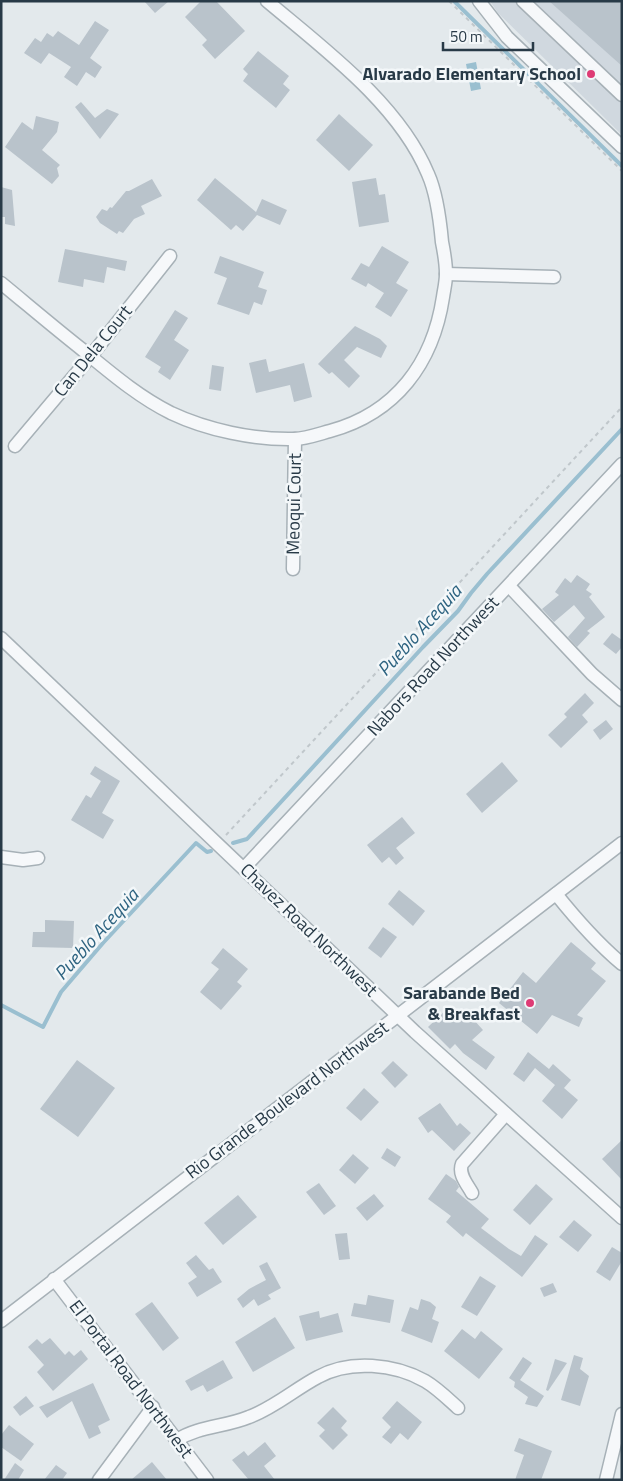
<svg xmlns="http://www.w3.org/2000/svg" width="623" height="1481" font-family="'Titillium Web',sans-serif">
<rect width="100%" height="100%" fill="#e3e9ec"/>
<polygon fill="#d0d8df" points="490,1 622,1 622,135 498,13"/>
<polygon fill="#9abfd0" points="476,62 481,89 471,91 466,64"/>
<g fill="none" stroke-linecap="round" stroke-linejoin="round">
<g stroke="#9abfd0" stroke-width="4">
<polyline points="454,1 622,166"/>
<polyline points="233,843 247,839 423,647 458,611 471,593 487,574 622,429"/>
<polyline points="1,1005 43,1027 61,992 103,943 196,843 207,852 211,851"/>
</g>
</g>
<g fill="#b9c3cb">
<polygon points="144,1 169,1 155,13"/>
<polygon points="201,1 216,1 245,31 215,59 202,45 207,40 185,17"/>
<polygon points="549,1 622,1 622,66"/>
<polygon points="95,21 109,30 90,58 102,67 95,78 86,72 77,86 64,77 71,67 49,53 41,64 24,53 35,38 41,42 47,33 53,37 58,31 79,45"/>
<polygon points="258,51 289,76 283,84 290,90 276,108 243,81 248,74 243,69"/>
<polygon points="81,102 95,118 107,109 119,114 100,139 75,107"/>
<polygon points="339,114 373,145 349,171 316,140"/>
<polygon points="36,116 59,122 57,132 42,150 60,165 57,168 59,176 52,184 5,147 22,122 33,130"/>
<polygon points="215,178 256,212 262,199 287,210 280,225 257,215 243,231 236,225 231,230 197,200"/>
<polygon points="376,178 379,195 385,194 389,222 359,227 352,182"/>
<polygon points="152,179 162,196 141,206 145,214 134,219 123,233 119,231 117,234 100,223 96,217 102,209 107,211 110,207 112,208 126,191 129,191"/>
<polygon points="1,187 12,190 15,226 5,224 5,217 1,217"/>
<polygon points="382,246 409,262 396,283 408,290 391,317 375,307 384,293 368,283 366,287 351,279 361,263 369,267"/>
<polygon points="65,249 127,261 125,271 107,267 104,283 84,279 83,287 58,282"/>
<polygon points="220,256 264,272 258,287 267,290 262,305 254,302 249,315 217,304 227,278 214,273"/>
<polygon points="175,310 188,318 174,340 189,350 170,380 158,372 161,367 145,357"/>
<polygon points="355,326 380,339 387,346 381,358 357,347 344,360 360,376 349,388 332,372 329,374 318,364"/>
<polygon points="266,359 269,372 304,363 312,397 294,402 290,385 256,393 249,363"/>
<polygon points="212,365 224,367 221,391 209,389"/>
<polygon points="577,575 590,584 586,590 592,594 589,597 605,617 587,631 590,633 577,647 568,637 585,618 574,605 554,622 542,609 559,595 555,592 565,578 571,583"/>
<polygon points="612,633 622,640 622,647 616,654 603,644"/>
<polygon points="585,693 594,703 582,715 588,722 561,748 548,735 567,717 564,714"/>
<polygon points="606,720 613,729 600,740 593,730"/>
<polygon points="502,762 518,781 482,813 466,794"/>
<polygon points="95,766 120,781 102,813 114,820 103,839 71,820 86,795 91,798 101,781 90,774"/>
<polygon points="402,817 415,833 396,848 404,858 396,865 389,857 382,863 367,845"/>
<polygon points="399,890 425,911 413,926 388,904"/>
<polygon points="45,920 74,921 73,948 32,947 33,932 45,932"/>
<polygon points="383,927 397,937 381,958 368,948"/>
<polygon points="571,942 596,963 591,969 606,981 577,1015 583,1018 579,1027 552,1015 537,1034 499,1003 523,972 536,983"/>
<polygon points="223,948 248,969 237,982 242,986 221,1010 200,992 219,969 211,963"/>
<polygon points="450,1006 458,1015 464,1009 483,1030 472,1040 495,1057 486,1070 463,1053 455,1044 450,1049 428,1027"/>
<polygon points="528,1052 549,1069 553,1064 571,1080 564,1088 578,1100 562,1119 542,1101 555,1085 535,1068 524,1082 513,1074"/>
<polygon points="77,1060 115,1088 78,1137 40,1109"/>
<polygon points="393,1061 408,1075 395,1088 381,1073"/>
<polygon points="364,1088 379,1102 361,1121 346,1108"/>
<polygon points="440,1103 457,1126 460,1123 471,1133 454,1151 432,1130 428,1133 418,1118"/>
<polygon points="622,1140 622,1180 602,1159"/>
<polygon points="387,1148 401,1157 395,1167 381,1158"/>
<polygon points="353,1154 369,1168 355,1184 339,1170"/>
<polygon points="446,1174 456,1181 459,1187 456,1191 489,1219 481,1228 509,1249 521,1256 535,1235 548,1244 522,1277 466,1233 463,1237 446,1222 451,1216 428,1199"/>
<polygon points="319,1183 336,1206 324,1215 306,1192"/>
<polygon points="536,1184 553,1199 530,1225 513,1210"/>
<polygon points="374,1194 384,1206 367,1221 356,1208"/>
<polygon points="238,1195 257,1217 223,1245 204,1223"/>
<polygon points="574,1220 592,1235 578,1252 559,1237"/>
<polygon points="347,1233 350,1259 339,1260 335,1234"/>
<polygon points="612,1247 622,1253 622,1261 610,1281 596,1272"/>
<polygon points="196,1255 209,1270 213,1268 222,1282 197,1297 188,1283 197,1277 186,1263"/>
<polygon points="267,1262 281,1288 268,1295 271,1299 258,1306 254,1299 243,1308 237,1299 249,1289 266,1280 259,1266"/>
<polygon points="480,1276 496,1286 477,1316 461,1307"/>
<polygon points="553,1283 557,1292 544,1297 540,1288"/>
<polygon points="368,1295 394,1300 390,1323 351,1316 354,1303 366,1305"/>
<polygon points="421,1299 430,1302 436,1307 432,1319 439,1322 432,1343 401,1331 410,1307 418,1310"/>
<polygon points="152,1302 179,1338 163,1351 135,1314"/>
<polygon points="319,1311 320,1318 338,1313 343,1332 306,1341 299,1316"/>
<polygon points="275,1317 295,1348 253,1372 235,1342"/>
<polygon points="462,1329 475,1339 481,1331 503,1349 479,1379 444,1351"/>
<polygon points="50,1338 65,1355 69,1351 74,1356 81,1350 88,1359 53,1391 37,1372 44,1365 28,1347 37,1339 42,1344"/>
<polygon points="574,1355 583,1358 580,1369 589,1376 580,1406 561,1400"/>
<polygon points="523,1357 532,1363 520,1380 544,1396 537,1407 525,1404 528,1397 514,1387 515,1382 509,1378"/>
<polygon points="555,1359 567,1363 548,1391 546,1390"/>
<polygon points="223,1360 233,1378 207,1392 203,1385 191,1391 185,1381"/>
<polygon points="93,1383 110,1420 98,1426 101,1433 89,1439 72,1401 47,1418 39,1407"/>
<polygon points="26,1396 34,1406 20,1416 13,1407"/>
<polygon points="397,1401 422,1422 408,1440 400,1433 391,1444 382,1437 391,1427 382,1418"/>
<polygon points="333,1407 347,1421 341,1428 348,1435 333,1450 319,1436 325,1430 317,1423"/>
<polygon points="9,1425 34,1444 21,1461 1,1447 1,1435"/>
<polygon points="519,1438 552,1451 541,1480 515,1480 524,1455 514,1451"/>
<polygon points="265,1442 276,1456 264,1466 275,1480 249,1480 232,1460 244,1451 248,1456"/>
<polygon points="152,1462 167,1480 131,1480"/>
<polygon points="15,1463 24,1470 18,1480 4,1480"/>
<polygon points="56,1465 67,1473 62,1480 44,1480"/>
</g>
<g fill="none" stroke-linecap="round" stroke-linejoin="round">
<g stroke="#a7b1b7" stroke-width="15">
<g id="minor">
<polyline points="479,1 507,37 622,147"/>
<polyline points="523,1 622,95"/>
<polyline points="446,274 554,277"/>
<path d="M 1,283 C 29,306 56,329 84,351 C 112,374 139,397 171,413 C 207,430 254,440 294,439 C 305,439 319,434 330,431 C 396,413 433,363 443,297 C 444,290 446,282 446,274 C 446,264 444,252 442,242 C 440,220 437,194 428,174 C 399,104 324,49 267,1"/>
<polyline points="15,446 90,357 170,256"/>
<polyline points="293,569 295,439"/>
<polyline points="509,586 592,674 622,700"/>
<polyline points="1,638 415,1032 622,1218"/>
<polyline points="1,857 23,860 38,858"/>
<polyline points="244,868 622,464"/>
<path d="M 556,894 C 576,919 597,943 622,964"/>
<path d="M 472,1193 C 467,1184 458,1174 462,1164 L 506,1114"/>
<polyline points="54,1279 207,1480"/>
<polyline points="1,1321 622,843"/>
<path d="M 177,1440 C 199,1426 225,1427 249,1417 C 274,1408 295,1389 318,1377 C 350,1359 395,1364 425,1381 C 437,1388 447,1398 458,1408"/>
<polyline points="99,1480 153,1407"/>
<polyline points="606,1480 622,1414"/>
</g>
</g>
<g stroke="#c0c7cb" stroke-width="2" stroke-dasharray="4 4" stroke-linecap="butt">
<polyline points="449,1 622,171"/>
<polyline points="226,835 622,407"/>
</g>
<use href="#minor" stroke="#f6f8fa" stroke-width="12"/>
</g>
<g fill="#de3b75" stroke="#f3f7f9" stroke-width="2">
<circle cx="591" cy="74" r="5"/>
<circle cx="530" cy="1003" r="5"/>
</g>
<g text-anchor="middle" stroke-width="5" stroke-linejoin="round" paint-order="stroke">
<g font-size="18" font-weight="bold" fill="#283a47" stroke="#f3f7f9" text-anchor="end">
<text x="581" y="80">Alvarado Elementary School</text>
<text x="520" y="999">Sarabande Bed<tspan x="520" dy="21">&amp; Breakfast</tspan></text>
</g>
<g font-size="18" fill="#283a47" stroke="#f3f7f9">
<text transform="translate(93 351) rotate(-51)" y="6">Can Dela Court</text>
<text transform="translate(294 504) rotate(-89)" y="6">Meoqui Court</text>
<text transform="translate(433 666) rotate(-47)" y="6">Nabors Road Northwest</text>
<text transform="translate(309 930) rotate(44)" y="6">Chavez Road Northwest</text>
<text transform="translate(287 1100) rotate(-37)" y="6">Rio Grande Boulevard Northwest</text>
<text transform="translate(131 1379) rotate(53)" y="6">El Portal Road Northwest</text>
</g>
<g font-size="19" font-style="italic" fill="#2d6380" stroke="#f3f7f9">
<text transform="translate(419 630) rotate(-48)" y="7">Pueblo Acequia</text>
<text transform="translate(96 934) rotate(-48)" y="7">Pueblo Acequia</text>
</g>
</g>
<rect width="623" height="1481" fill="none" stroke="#283a47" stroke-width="5"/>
<path d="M443 42v8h90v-8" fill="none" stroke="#283a47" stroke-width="2.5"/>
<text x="450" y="42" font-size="15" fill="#283a47" stroke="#f3f7f9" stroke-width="4" paint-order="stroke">50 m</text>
</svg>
